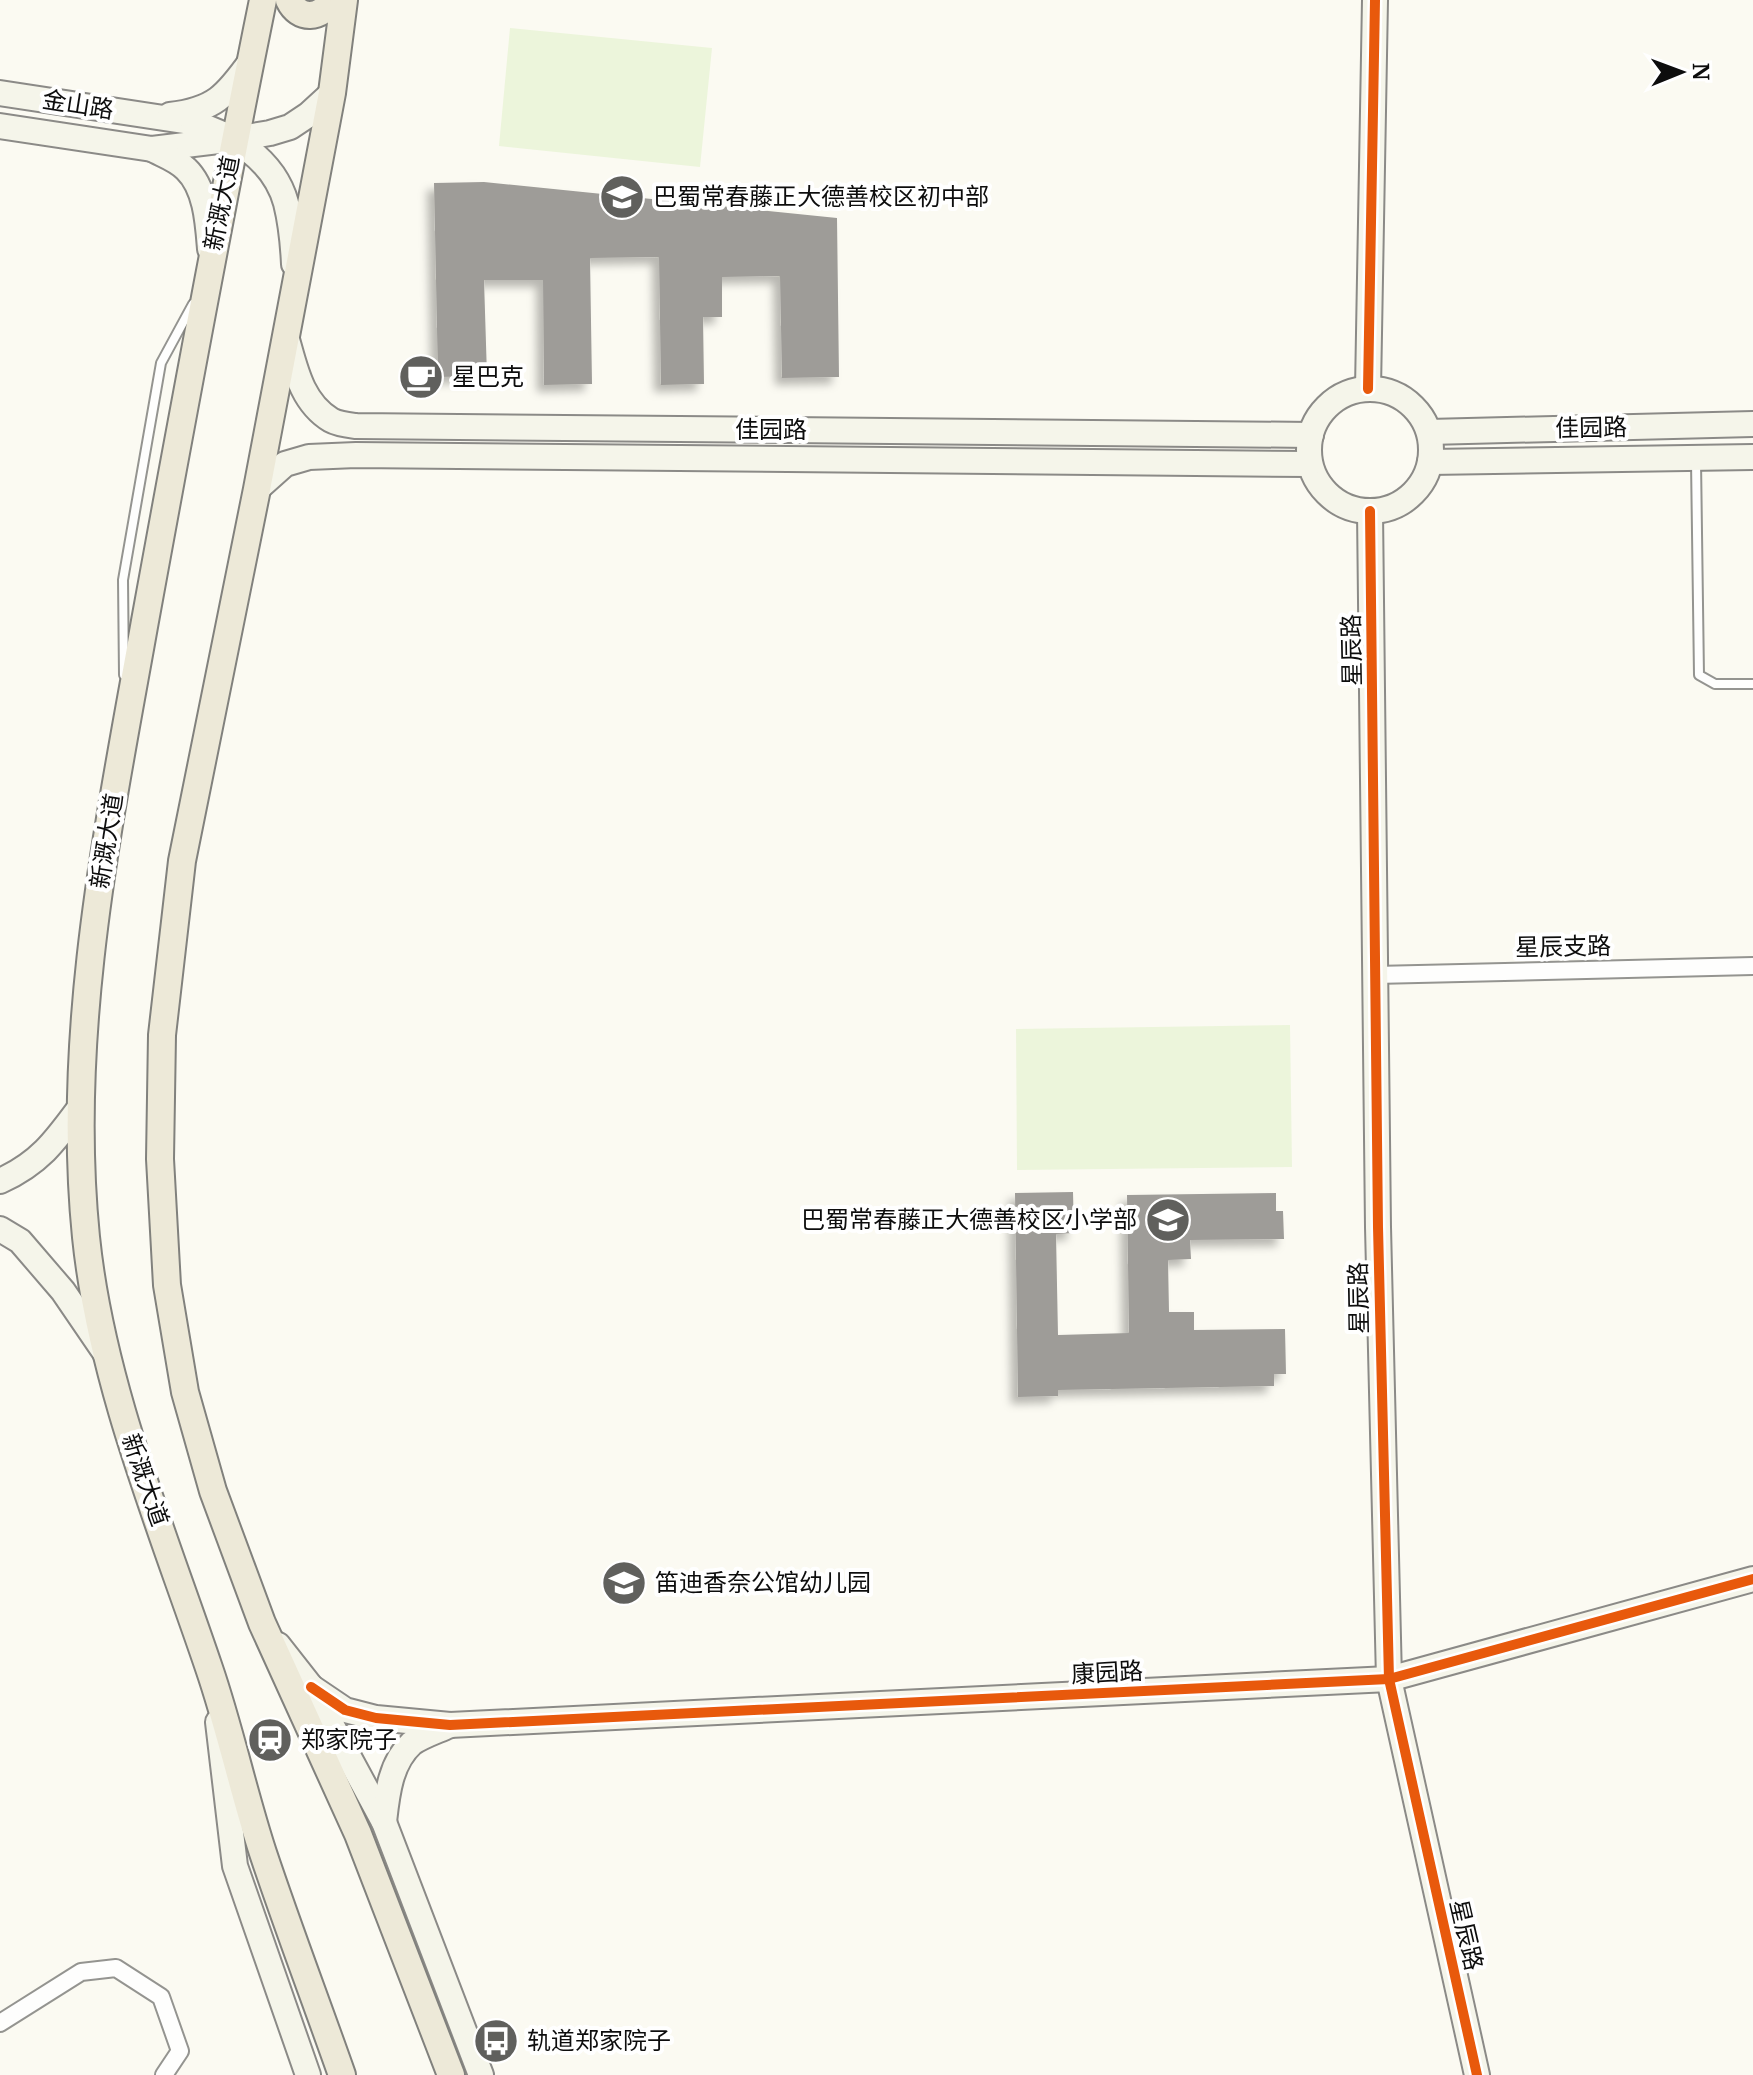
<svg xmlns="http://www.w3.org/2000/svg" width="1753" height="2075" font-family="Merriweather,'Noto Sans SC',serif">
<defs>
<filter id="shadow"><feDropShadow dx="-7" dy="7" stdDeviation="4" flood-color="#0004"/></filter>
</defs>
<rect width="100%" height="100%" fill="#fbfaf2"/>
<g fill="#ecf5db">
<polygon points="510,28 712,48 700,167 499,146"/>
<polygon points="1290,1025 1292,1167 1017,1170 1016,1029"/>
</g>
<g fill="#9e9c98" filter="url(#shadow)">
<polygon points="484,182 837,218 839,377 782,378 780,276 722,277 722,317 703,317 704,384 661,385 659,257 590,258 592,384 544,385 543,280 484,280 487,376 438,377 434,183"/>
<polygon points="1073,1192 1074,1233 1056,1234 1058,1335 1129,1333 1127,1195 1276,1193 1276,1211 1283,1211 1284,1239 1190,1240 1191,1259 1168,1260 1169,1312 1194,1312 1194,1330 1285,1329 1286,1374 1274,1374 1274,1386 1058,1390 1058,1396 1018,1397 1015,1193"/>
</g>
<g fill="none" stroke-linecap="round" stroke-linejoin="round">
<g stroke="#949490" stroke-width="12">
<g id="lane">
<polyline points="1696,461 1699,675 1715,684 1753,684"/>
<polyline points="124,675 123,580 161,363 193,304"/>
</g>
</g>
<g stroke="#949490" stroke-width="20">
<g id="street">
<polyline points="1375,975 1753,966"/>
<polyline points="0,2023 81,1972 116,1968 161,1997 180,2051 164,2075"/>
</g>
</g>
<g stroke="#8b8a87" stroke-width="28">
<g id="secondary">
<path d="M 0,93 L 190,122 C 231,133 274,159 286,203 C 291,223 293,243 294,264"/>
<path d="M 170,115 C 214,110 226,96 251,61"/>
<polyline points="0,126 152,149 235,139 270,133 290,127 308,115 332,93"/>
<path d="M 152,149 C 163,155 176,159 186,169 C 206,188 208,223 210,249"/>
<path d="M 286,336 C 295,367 301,402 331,420 C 338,424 348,425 356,426 L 1311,435"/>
<polyline points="1368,389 1375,0"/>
<circle cx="1370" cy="450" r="61"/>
<polyline points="1429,432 1753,424"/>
<polyline points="1430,462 1753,457"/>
<polyline points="257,489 285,464 309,457 356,455 1309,464"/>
<polyline points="1370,511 1378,1227 1389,1679 1477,2075"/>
<path d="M 0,1181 C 40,1163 56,1140 81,1106"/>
<polyline points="0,1229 20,1241 63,1291 106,1354"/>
<polyline points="278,1645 311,1687 384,1822 481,2075"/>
<polyline points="311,1687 345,1710 376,1718 450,1725 1389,1679 1753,1579"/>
<polyline points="218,1722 235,1866 308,2075"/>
<path d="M 384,1822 C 387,1795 390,1763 412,1743 C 422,1736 437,1731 448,1726"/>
</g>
</g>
<g stroke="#81817d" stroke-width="30">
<g id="primary">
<path d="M 263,0 C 221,206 183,413 145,621 C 109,823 65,1030 86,1237 C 101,1384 162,1529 209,1668 C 230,1729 243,1792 263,1853 C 288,1928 316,2001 342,2075"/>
<path d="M 289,0 C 299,21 321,19 332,0"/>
<polyline points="344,0 332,93 257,489 182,861 162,1035 160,1159 167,1285 185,1392 213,1491 262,1623 358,1834 451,2075"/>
</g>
</g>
<use href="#lane" stroke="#fefefd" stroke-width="8"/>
<use href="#street" stroke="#fefefd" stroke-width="16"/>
<use href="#secondary" stroke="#f5f5ea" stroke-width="24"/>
<use href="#primary" stroke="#ede9d8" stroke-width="26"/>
<g stroke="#fff" stroke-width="15">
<g id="cycleway">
<polyline points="1368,389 1375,0"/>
<polyline points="1370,511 1378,1227 1389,1679 1477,2075"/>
<polyline points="311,1687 345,1710 376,1718 450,1725 1389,1679 1753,1579"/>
</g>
</g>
<use href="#cycleway" stroke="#e8590c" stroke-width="10"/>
</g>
<defs>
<g id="school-disc" transform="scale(2.3)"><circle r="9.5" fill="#60605d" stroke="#fff"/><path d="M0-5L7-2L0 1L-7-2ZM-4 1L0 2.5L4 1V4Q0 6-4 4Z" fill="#fff"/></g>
<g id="cafe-disc" transform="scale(2.3)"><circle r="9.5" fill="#60605d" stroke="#fff"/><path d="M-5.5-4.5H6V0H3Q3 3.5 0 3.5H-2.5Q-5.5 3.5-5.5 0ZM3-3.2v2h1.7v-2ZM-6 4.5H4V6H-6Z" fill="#fff"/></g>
<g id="station-disc" transform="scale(2.3)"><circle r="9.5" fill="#60605d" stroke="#fff"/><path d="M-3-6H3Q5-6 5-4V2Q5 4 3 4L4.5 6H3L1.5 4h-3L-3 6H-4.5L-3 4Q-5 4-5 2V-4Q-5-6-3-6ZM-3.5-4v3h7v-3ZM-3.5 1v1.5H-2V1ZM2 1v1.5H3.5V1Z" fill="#fff"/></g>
<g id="bus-disc" transform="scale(2.3)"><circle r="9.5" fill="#60605d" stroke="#fff"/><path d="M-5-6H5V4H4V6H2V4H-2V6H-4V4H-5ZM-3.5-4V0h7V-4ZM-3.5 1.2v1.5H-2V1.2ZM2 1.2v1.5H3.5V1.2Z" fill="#fff"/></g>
</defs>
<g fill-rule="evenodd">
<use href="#school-disc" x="622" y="197"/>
<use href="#cafe-disc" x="421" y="377"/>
<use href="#school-disc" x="1168" y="1220"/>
<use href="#school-disc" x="624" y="1583"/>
<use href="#station-disc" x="270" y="1740"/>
<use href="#bus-disc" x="496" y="2041"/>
</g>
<g text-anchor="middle" stroke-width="8" stroke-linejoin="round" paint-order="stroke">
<g font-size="24" fill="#0d0d0d" stroke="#fff">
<text transform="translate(78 105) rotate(9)" y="8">金山路</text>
<text transform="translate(222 203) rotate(-79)" y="8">新溉大道</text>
<text transform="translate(1591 428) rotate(-1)" y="8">佳园路</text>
<text x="771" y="438">佳园路</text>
<text transform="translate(1352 650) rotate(-91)" y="8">星辰路</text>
<text transform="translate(107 841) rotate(-81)" y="8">新溉大道</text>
<text transform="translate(1563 947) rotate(-1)" y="8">星辰支路</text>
<text transform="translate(1359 1298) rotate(-91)" y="8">星辰路</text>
<text transform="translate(145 1480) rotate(71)" y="8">新溉大道</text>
<text transform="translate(1107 1673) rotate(-3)" y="8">康园路</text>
<text transform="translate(1466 1935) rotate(77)" y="8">星辰路</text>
</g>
<g font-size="24" fill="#0d0d0d" stroke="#fff" text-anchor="start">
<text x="653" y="205">巴蜀常春藤正大德善校区初中部</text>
<text x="452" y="385">星巴克</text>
<text x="1137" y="1228" text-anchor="end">巴蜀常春藤正大德善校区小学部</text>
<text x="655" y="1591">笛迪香奈公馆幼儿园</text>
<text x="301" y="1748">郑家院子</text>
<text x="527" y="2049">轨道郑家院子</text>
</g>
</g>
<g transform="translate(1681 72) rotate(89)" stroke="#ffffff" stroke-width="6" paint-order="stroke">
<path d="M0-6L14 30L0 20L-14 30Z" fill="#0d0d0d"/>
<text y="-12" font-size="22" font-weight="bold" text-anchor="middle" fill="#0d0d0d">N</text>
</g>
</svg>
